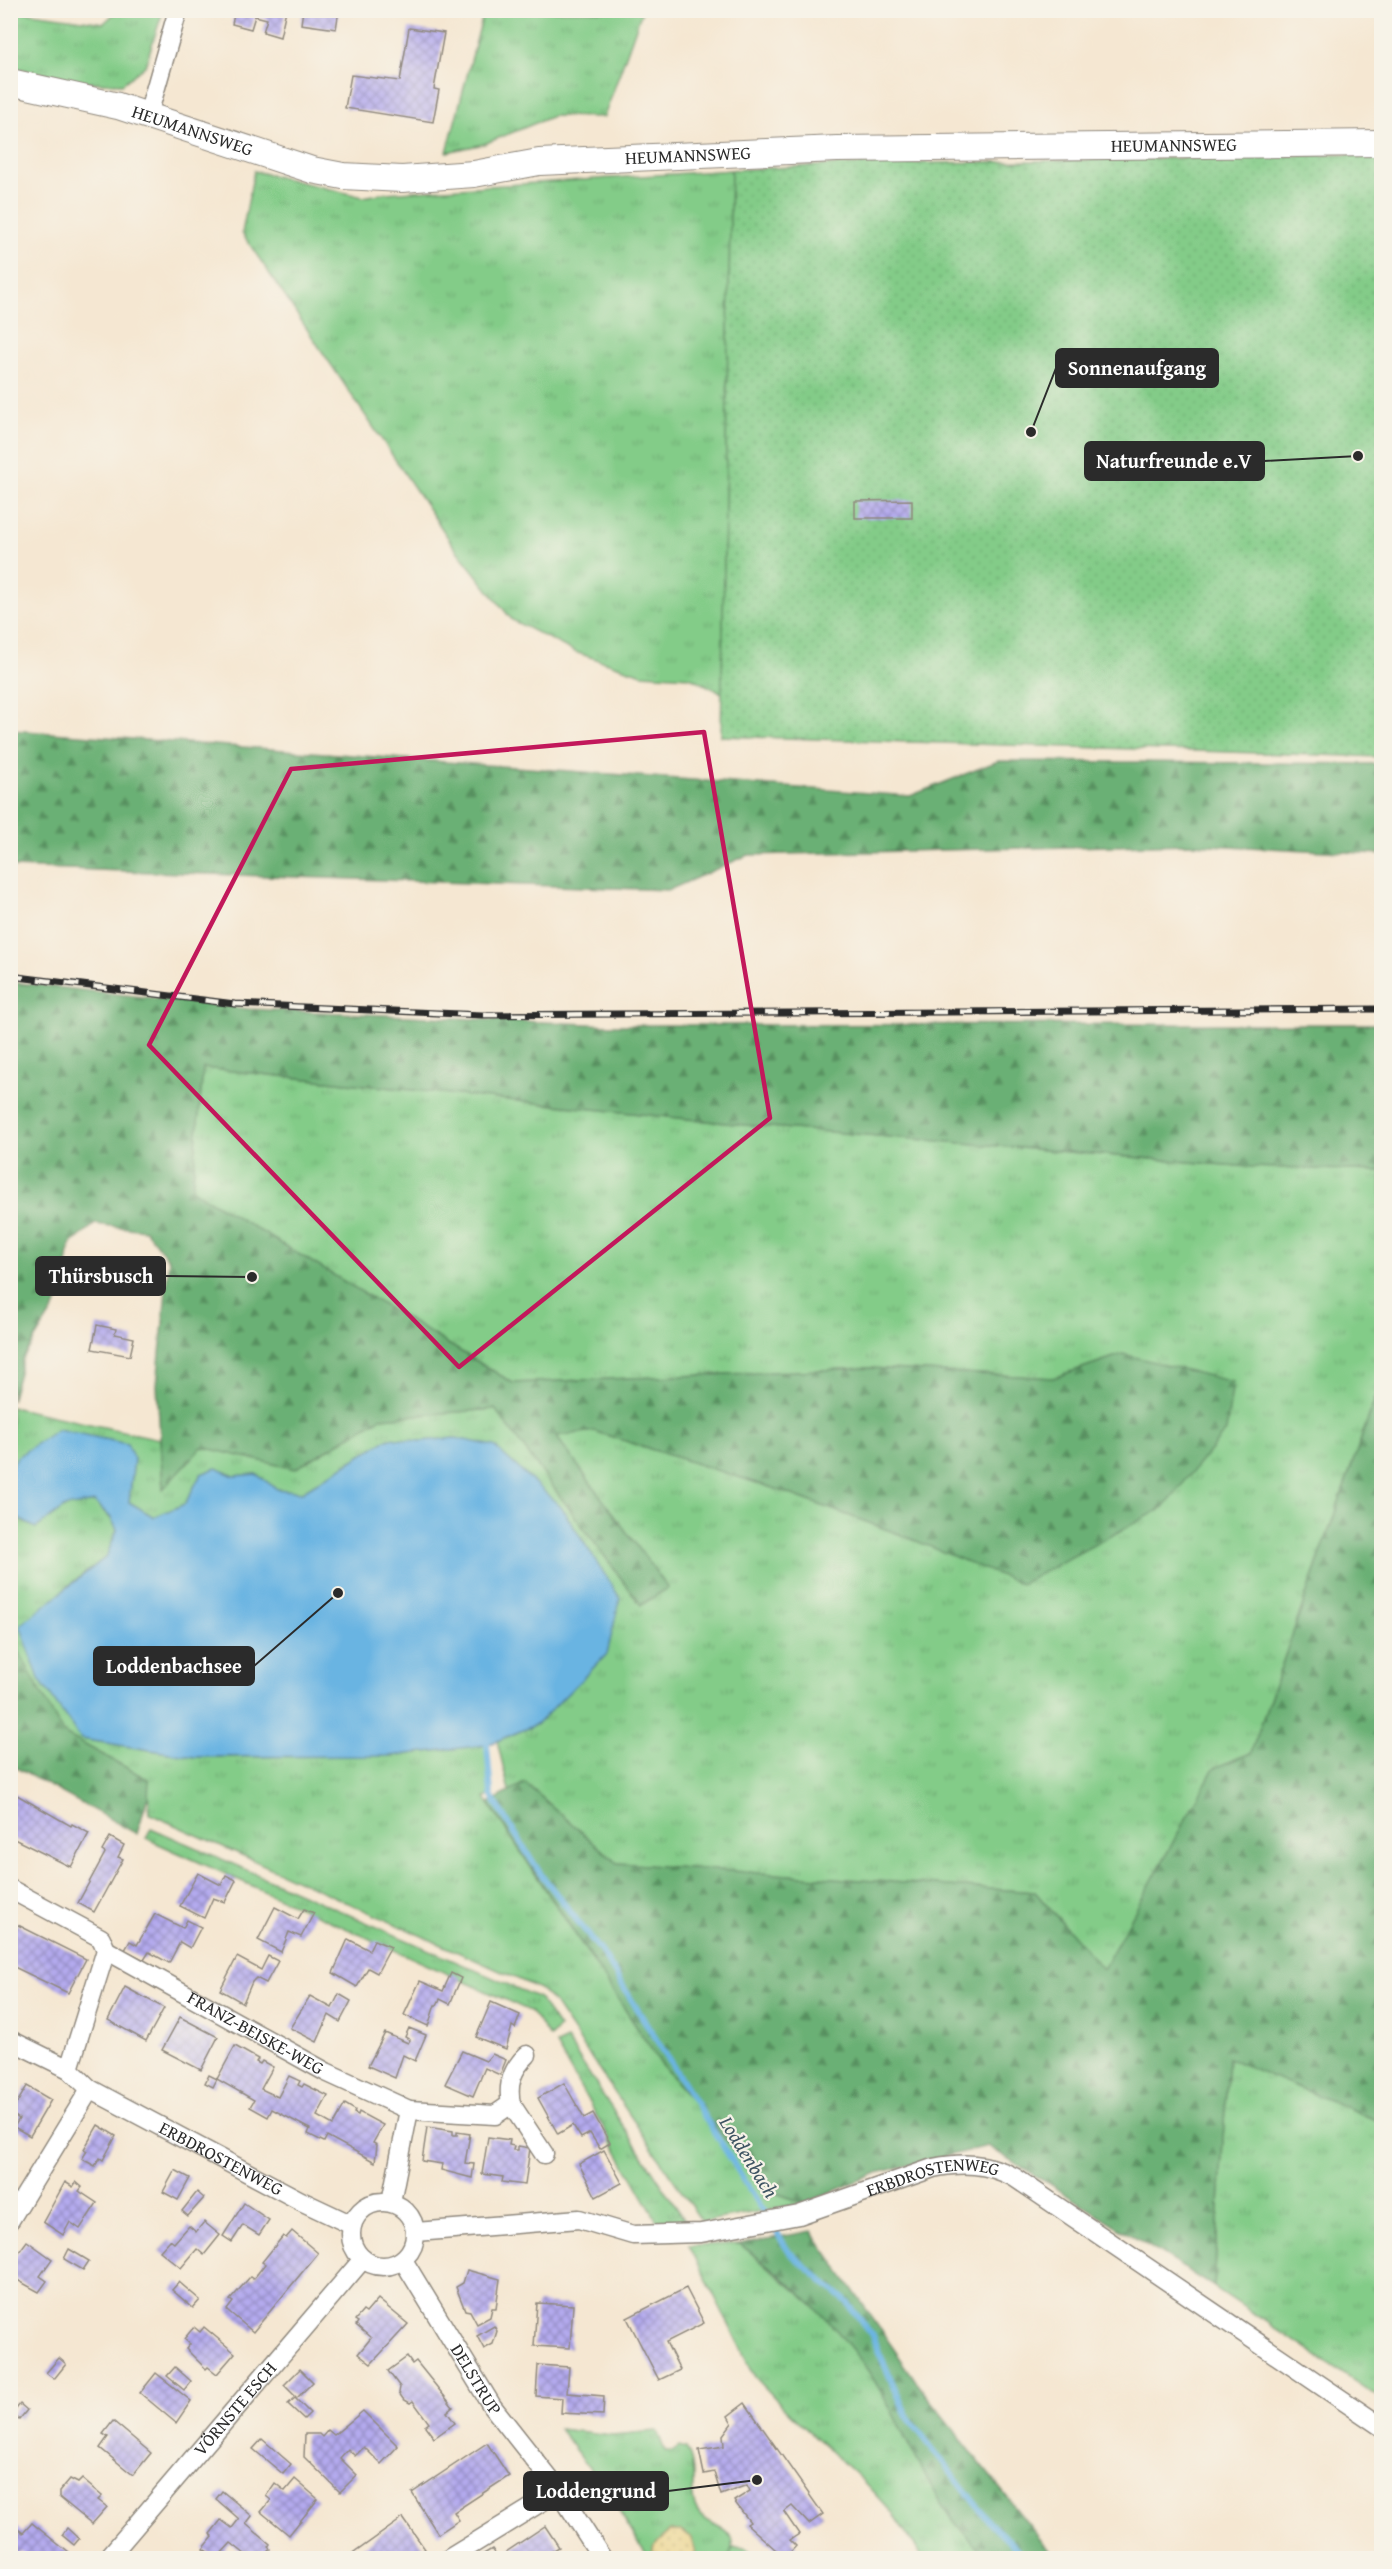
<svg xmlns="http://www.w3.org/2000/svg" width="1392" height="2569" font-family="'Gentium Book Plus',serif">
<defs>
<pattern id="grass-tufts" width="24" height="20" patternUnits="userSpaceOnUse" patternTransform="scale(1.5)"><rect width="24" height="20" fill="#83cc88"/><path d="M3 7l-1-3M5 7V3M7 7l1-3M15 17l-1-3M17 17v-4M19 17l1-3" fill="none" stroke="#71af76"/></pattern>
<pattern id="forest-firs" width="22" height="20" patternUnits="userSpaceOnUse" patternTransform="scale(1.5)"><rect width="22" height="20" fill="#6ab074"/><path d="M5 1l3.5 6h-7zM16 11l3.5 6h-7z" fill="#578f5f"/></pattern>
<pattern id="sand-dots" width="8" height="8" patternUnits="userSpaceOnUse" patternTransform="scale(1.5)"><rect width="8" height="8" fill="#eeda9e"/><path d="M2 2h.1M6 6h.1" fill="none" stroke="#cb8" stroke-width="1.8" stroke-linecap="round"/></pattern>
<pattern id="garden-dots" width="8" height="8" patternUnits="userSpaceOnUse" patternTransform="scale(1.5)"><rect width="8" height="8" fill="#83cc88"/><path d="M2 2h.1M6 6h.1" fill="none" stroke="#71af76" stroke-width="1.8" stroke-linecap="round"/></pattern>
<pattern id="building-cross-hatch" width="8" height="8" patternUnits="userSpaceOnUse" patternTransform="scale(1.5)"><rect width="8" height="8" fill="#b4aaee"/><path d="M0 0l8 8M0 8l8-8" fill="none" stroke="#938bc1"/></pattern>
</defs>
<rect width="100%" height="100%" fill="#f7f3e8"/>
<filter id="ink" filterUnits="userSpaceOnUse"><feTurbulence type="fractalNoise" baseFrequency=".0167" numOctaves="2"/><feDisplacementMap in="SourceGraphic" scale="12" xChannelSelector="R" yChannelSelector="G"/><feConvolveMatrix kernelMatrix="1 2 1 2 8 2 1 2 1" color-interpolation-filters="sRGB"/></filter>
<filter id="wash" filterUnits="userSpaceOnUse"><feTurbulence type="fractalNoise" baseFrequency=".008" numOctaves="4" result="noise"/><feDisplacementMap in="SourceGraphic" scale="24" xChannelSelector="R" yChannelSelector="G"/><feGaussianBlur stdDeviation="1.35" result="paint"/><feColorMatrix in="noise" values="0 0 0 0 0 0 0 0 0 0 0 0 0 0 0 0 0 1.4 0 .05"/><feComposite in="paint" operator="in"/></filter>
<g filter="url(#wash)">
<rect width="100%" height="100%" fill="#f5e7d2"/>
<g fill="url(#grass-tufts)" stroke="#577c5a" stroke-width="1.5">
<polygon points="11,10 104,23 117,11 163,11 145,66 122,84 81,82 11,67"/>
<polygon points="484,11 642,11 604,117 553,116 484,144 447,152"/>
<polygon points="731,170 722,693 690,677 642,674 575,652 512,620 455,548 242,233 254,171 363,197 385,193"/>
<polygon points="203,1068 745,1125 1250,1167 1381,1171 1381,1382 1251,1753 1214,1768 1103,1970 1035,1892 617,1863 525,1783 509,1791 497,1741 537,1724 456,1438 420,1441 389,1438 302,1492 277,1489 256,1474 234,1476 216,1468 201,1474 185,1504 154,1517 129,1502 134,1459 17,1457 11,1468 11,1407 160,1439 163,1488 202,1447 295,1469 380,1418 495,1409 641,1605 668,1588 555,1436 594,1431 779,1490 899,1534 1123,1354 1053,1378 869,1368 513,1383 192,1190"/>
<polygon points="95,1502 111,1519 117,1530 106,1557 65,1588 81,1739 195,1757 390,1756 487,1745 491,1795 485,1798 661,2064 770,2191 805,2203 702,2222 554,2003 540,1989 150,1814 147,1779 63,1733 11,1637 10,1515 36,1528 65,1507"/>
<polygon points="151,1828 539,1998 559,2028 550,2037 530,2011 152,1841 146,1838"/>
<polygon points="567,2040 686,2222 660,2226 556,2045"/>
<polygon points="1228,2058 1381,2122 1381,2399 1214,2287"/>
<polygon points="740,2244 825,2315 868,2369 975,2544 997,2558 923,2558 893,2514 864,2482 790,2414 755,2377 689,2245"/>
<path d="M 559,2429 L 612,2435 L 657,2431 L 665,2451 L 672,2451 L 679,2446 L 686,2448 C 700,2470 687,2495 697,2511 C 709,2531 741,2522 730,2558 L 648,2558 L 604,2487 Z"/>
</g>
<g fill="url(#forest-firs)" stroke="#4a6e50" stroke-width="1.5">
<polygon points="11,730 910,796 998,761 1381,764 1381,854 1191,844 748,855 669,890 11,867"/>
<polygon points="11,982 249,1009 611,1025 1381,1024 1381,1171 1250,1167 745,1125 203,1068 192,1190 513,1383 869,1368 1053,1378 1123,1354 1233,1382 1226,1431 1163,1508 1021,1584 899,1534 779,1490 594,1431 556,1436 668,1588 641,1605 495,1409 380,1418 295,1469 202,1447 163,1489 157,1385 169,1260 145,1230 95,1224 70,1245 63,1294 23,1358 11,1401"/>
<polygon points="1381,1382 1381,2122 1228,2058 1214,2287 988,2146 877,2173 805,2203 770,2191 661,2064 489,1803 525,1783 617,1863 1035,1892 1103,1969 1214,1768 1251,1753"/>
<polygon points="11,1637 63,1733 149,1780 148,1796 137,1834 11,1765"/>
<path d="M 812,2231 L 923,2391 L 1055,2558 C 1040,2559 1008,2563 996,2558 C 940,2534 902,2417 866,2368 C 829,2316 791,2282 740,2244 Z"/>
</g>
<path fill="url(#sand-dots)" stroke="#8c8264" stroke-width="1.5" d="M 670,2531 L 682,2531 L 692,2539 L 695,2553 L 691,2558 L 654,2558 C 649,2545 661,2539 670,2531 Z"/>
<polygon fill="#83cc88" stroke="#577c5a" stroke-width="1.5" points="733,2547 747,2548 759,2558 730,2558"/>
<polygon fill="url(#garden-dots)" stroke="#577c5a" stroke-width="1.5" points="1381,154 1381,757 721,736 731,170 835,165"/>
<polygon fill="#69b4e2" stroke="#4a7086" stroke-width="1.5" points="58,1429 127,1444 134,1459 129,1502 154,1517 185,1504 201,1474 216,1468 234,1476 256,1474 277,1489 302,1492 389,1438 420,1441 455,1438 494,1446 561,1507 620,1598 607,1654 537,1724 487,1745 390,1756 195,1757 81,1739 39,1679 20,1625 106,1557 117,1530 111,1518 95,1502 65,1507 36,1528 11,1515 11,1468 17,1457"/>
<g fill="none" stroke-linecap="round" stroke-linejoin="round">
<polyline stroke="#69b4e2" stroke-width="6" points="487,1745 491,1795 540,1873 601,1951 789,2252 848,2303 871,2334 907,2416 991,2524 1026,2558"/>
</g>
<g id="blocks">
<g fill="url(#building-cross-hatch)">
<polygon points="235,10 286,10 280,37 263,32 267,19 255,16 251,29 232,24"/>
<polygon points="303,10 339,10 336,29 301,24"/>
<polygon points="364,10 384,10 375,16"/>
<polygon points="409,28 444,33 434,89 439,90 433,122 345,108 351,75 400,81"/>
<polygon points="912,500 912,518 855,518 855,501"/>
<polygon points="97,1325 116,1329 115,1334 134,1338 130,1356 92,1349"/>
<polygon points="10,1791 71,1826 72,1824 89,1833 71,1867 10,1837"/>
<polygon points="110,1837 124,1845 118,1857 123,1859 94,1912 78,1903 105,1853 102,1851"/>
<polygon points="198,1873 221,1885 226,1875 236,1880 225,1902 213,1898 204,1918 180,1906"/>
<polygon points="275,1907 298,1919 304,1909 314,1913 301,1937 289,1932 281,1952 258,1940"/>
<polygon points="155,1914 183,1928 187,1920 201,1927 190,1948 180,1942 169,1963 149,1952 144,1960 125,1950 130,1941 137,1945"/>
<polygon points="10,1921 86,1959 68,1993 10,1965"/>
<polygon points="348,1939 369,1950 374,1940 391,1947 377,1973 368,1968 357,1987 333,1973"/>
<polygon points="268,1956 278,1961 266,1983 256,1978 252,1982 243,2003 220,1990 237,1957 261,1970"/>
<polygon points="451,1973 461,1978 450,2004 440,1999 437,2005 435,2005 428,2026 404,2015 420,1981 443,1991"/>
<polygon points="125,1987 164,2008 146,2041 108,2020"/>
<polygon points="339,1994 351,2001 340,2022 329,2015 317,2042 290,2028 310,1996 332,2008"/>
<polygon points="491,2002 520,2015 515,2028 512,2026 506,2049 476,2037"/>
<polygon points="180,2017 218,2037 201,2070 162,2050"/>
<polygon points="409,2028 426,2035 415,2061 403,2055 395,2078 368,2066 385,2033 408,2043 410,2040 405,2037"/>
<polygon points="235,2046 258,2059 256,2062 260,2064 262,2061 273,2067 261,2089 278,2097 289,2076 300,2081 298,2085 302,2087 304,2084 328,2096 317,2116 333,2125 345,2104 355,2110 354,2113 358,2115 359,2112 383,2125 373,2143 377,2145 375,2162 327,2136 324,2142 308,2134 310,2129 272,2109 268,2117 250,2107 254,2100 217,2079 213,2087 205,2083 209,2075 217,2079"/>
<polygon points="462,2051 486,2061 492,2054 506,2060 500,2075 485,2068 473,2096 445,2084"/>
<polygon points="564,2083 584,2118 593,2113 610,2143 600,2149 590,2133 581,2138 573,2125 558,2134 538,2098"/>
<polygon points="27,2086 51,2100 30,2136 14,2127 19,2119 11,2113"/>
<polygon points="98,2125 116,2136 103,2160 100,2158 95,2166 82,2159 87,2151 84,2149"/>
<polygon points="427,2127 453,2131 453,2135 457,2135 457,2132 470,2134 465,2163 474,2164 472,2178 441,2170 442,2164 422,2161"/>
<polygon points="488,2137 510,2140 509,2145 514,2146 513,2150 518,2150 518,2146 530,2148 525,2185 502,2182 503,2177 482,2174"/>
<polygon points="604,2150 622,2183 596,2197 579,2164"/>
<polygon points="175,2170 190,2178 178,2200 163,2192"/>
<polygon points="65,2182 73,2187 76,2182 82,2187 79,2191 97,2203 80,2229 70,2222 63,2235 43,2222"/>
<polygon points="197,2192 204,2198 188,2216 182,2211"/>
<polygon points="244,2203 269,2220 259,2235 243,2225 232,2242 223,2236"/>
<polygon points="204,2222 220,2235 204,2255 197,2249 181,2268 160,2251 170,2240 174,2243 189,2226 196,2232"/>
<polygon points="292,2231 318,2253 253,2332 227,2310 233,2302 230,2300 250,2277 253,2279 258,2273 265,2264 262,2262 283,2236 286,2238"/>
<polygon points="27,2241 52,2259 40,2276 47,2281 39,2292 10,2276 10,2264"/>
<polygon points="69,2249 89,2261 83,2270 64,2259"/>
<polygon points="467,2270 500,2279 496,2308 492,2308 490,2317 477,2324 470,2311 465,2310 456,2287 463,2283"/>
<polygon points="179,2282 200,2300 193,2308 172,2290"/>
<polygon points="686,2288 704,2323 666,2342 680,2370 659,2380 627,2318"/>
<polygon points="378,2299 408,2324 371,2364 358,2354 371,2338 356,2325 358,2322 355,2320 363,2311 366,2313"/>
<polygon points="537,2303 573,2305 570,2348 534,2346"/>
<polygon points="494,2326 497,2331 493,2344 484,2349 477,2336"/>
<polygon points="194,2327 200,2332 204,2327 235,2353 217,2374 208,2367 206,2369 186,2349 190,2344 184,2339"/>
<polygon points="407,2357 412,2364 416,2361 453,2407 447,2412 455,2423 434,2438 425,2426 429,2423 413,2401 410,2403 403,2399 399,2393 400,2387 388,2371"/>
<polygon points="59,2358 66,2364 54,2379 46,2373"/>
<polygon points="538,2365 569,2367 567,2393 604,2396 603,2415 561,2413 562,2398 536,2396"/>
<polygon points="175,2367 191,2381 184,2390 167,2376"/>
<polygon points="300,2369 313,2382 297,2398 284,2385"/>
<polygon points="156,2373 191,2401 176,2423 140,2393"/>
<polygon points="295,2398 310,2413 304,2419 288,2404"/>
<polygon points="745,2403 823,2514 809,2524 792,2506 784,2512 799,2534 790,2540 796,2546 785,2558 747,2524 750,2522 734,2501 750,2491 747,2485 721,2495 714,2472 704,2474 699,2450 724,2446 723,2435 732,2423 728,2416"/>
<polygon points="20,2404 27,2410 19,2420 12,2414"/>
<polygon points="363,2411 398,2446 381,2464 364,2447 355,2456 348,2449 340,2458 357,2475 340,2492 304,2457 305,2434 319,2434 322,2437 328,2430 334,2435"/>
<polygon points="113,2421 151,2453 133,2475 100,2448 108,2437 103,2434"/>
<polygon points="262,2439 291,2464 283,2474 253,2449"/>
<polygon points="487,2443 509,2476 454,2512 459,2520 438,2534 412,2493"/>
<polygon points="70,2479 78,2483 82,2479 102,2496 98,2500 107,2507 92,2524 59,2497 59,2492"/>
<polygon points="295,2479 318,2499 289,2535 261,2512 271,2500 266,2496 275,2483 285,2491"/>
<polygon points="222,2491 252,2516 246,2524 270,2544 268,2547 270,2549 262,2558 250,2558 231,2543 217,2558 203,2549 213,2537 210,2534 221,2520 232,2528 239,2519 216,2499"/>
<polygon points="403,2518 425,2549 418,2554 415,2556 412,2552 407,2555 410,2558 347,2558"/>
<polygon points="10,2522 23,2533 32,2523 69,2553 64,2558 29,2558 20,2551 15,2556 10,2553"/>
<polygon points="545,2526 559,2547 549,2553 552,2558 510,2558 506,2552"/>
<polygon points="67,2528 79,2539 74,2545 62,2535"/>
<polygon points="492,2549 499,2558 477,2558"/>
</g>
</g>
</g>
<g filter="url(#ink)">
<use href="#blocks" fill-opacity="0" stroke="#90897e" stroke-width="1.5"/>
<g fill="none" stroke-linecap="round" stroke-linejoin="round">
<g stroke="#90897e" stroke-width="21">
<g id="street">
<polyline points="148,115 178,10"/>
<polyline points="10,1889 101,1938 106,1950 69,2069"/>
<path id="s1" d="M 106,1950 L 326,2072 L 409,2110 L 391,2202"/>
<path id="s2" d="M 10,2040 L 69,2069 L 90,2089 L 301,2201 L 352,2225"/>
<polyline points="511,2104 544,2154"/>
<path d="M 409,2110 L 495,2115 L 511,2104 C 507,2084 512,2069 527,2055"/>
<circle cx="383" cy="2234" r="32"/>
<polyline points="10,2220 90,2089"/>
<path id="s3" d="M 416,2232 L 579,2219 L 633,2235 L 701,2233 L 799,2215 L 933,2168 C 963,2162 987,2163 1014,2177 L 1382,2427"/>
<path id="s4" d="M 403,2260 L 492,2406 L 559,2491 L 602,2558"/>
<path id="s5" d="M 108,2558 L 363,2259"/>
<polyline points="450,2558 559,2491"/>
</g>
</g>
<g stroke="#90897e" stroke-width="28">
<g id="secondary">
<path id="s6" d="M 10,82 L 118,106 L 312,170 L 343,176 L 402,179 L 474,174 L 539,162 L 837,149 L 1382,143"/>
</g>
</g>
<use href="#street" stroke="#fff" stroke-width="18"/>
<use href="#secondary" stroke="#fff" stroke-width="26"/>
<g stroke="#2b2b2b" stroke-width="7">
<polyline id="rail" points="10,976 235,1004 482,1015 1382,1009"/>
</g>
<use href="#rail" stroke="#f7f3e8" stroke-width="4.5" stroke-dasharray="14" stroke-linecap="butt"/>
</g>
</g>
<path fill="none" stroke="#c2185b" stroke-width="4.5" stroke-linejoin="round" d="M 704,732 L 770,1118 L 459,1367 L 149,1045 L 291,769 Z"/>
<g text-anchor="middle" stroke-width="4.5" stroke-linejoin="round" paint-order="stroke">
<g font-size="18" fill="#2b2b2b" stroke="#f7f3e8">
<text dy="6" stroke="none"><textPath href="#s6" startOffset="189">HEUMANNSWEG</textPath></text>
<text dy="6" stroke="none"><textPath href="#s6" startOffset="1179">HEUMANNSWEG</textPath></text>
<text dy="6" stroke="none"><textPath href="#s6" startOffset="693">HEUMANNSWEG</textPath></text>
<text dy="6" stroke="none"><textPath href="#s1" startOffset="171">FRANZ-BEISKE-WEG</textPath></text>
<text dy="6" stroke="none"><textPath href="#s2" startOffset="243">ERBDROSTENWEG</textPath></text>
<text dy="6" stroke="none"><textPath href="#s3" startOffset="528">ERBDROSTENWEG</textPath></text>
<text dy="6" stroke="none"><textPath href="#s4" startOffset="140">DELSTRUP</textPath></text>
<text dy="6" stroke="none"><textPath href="#s5" startOffset="196">VÖRNSTE ESCH</textPath></text>
</g>
<g font-size="20" font-style="italic" fill="#3e5462" stroke="#f7f3e8">
<text transform="translate(749 2157) rotate(58)" y="7">Loddenbach</text>
</g>
</g>
<path fill="none" stroke="#2b2b2b" stroke-width="2" d="M1031 432L1056 368M1358 456L1264 461M252 1277L165 1276M338 1593L254 1666M757 2480L668 2491"/>
<g fill="#2b2b2b" stroke="#f7f3e8" stroke-width="2">
<circle cx="1031" cy="432" r="6"/>
<circle cx="1358" cy="456" r="6"/>
<circle cx="252" cy="1277" r="6"/>
<circle cx="338" cy="1593" r="6"/>
<circle cx="757" cy="2480" r="6"/>
</g>
<g fill="#2b2b2b" stroke="#2b2b2b" stroke-width="2">
<rect x="1056" y="349" width="162" height="38" rx="6"/>
<rect x="1085" y="442" width="179" height="38" rx="6"/>
<rect x="36" y="1257" width="129" height="38" rx="6"/>
<rect x="94" y="1647" width="160" height="38" rx="6"/>
<rect x="524" y="2472" width="144" height="38" rx="6"/>
</g>
<g font-size="20" text-anchor="middle" font-weight="bold" fill="#fff">
<text x="1137" y="375">Sonnenaufgang</text>
<text x="1174" y="468">Naturfreunde e.V</text>
<text x="101" y="1283">Thürsbusch</text>
<text x="174" y="1673">Loddenbachsee</text>
<text x="596" y="2498">Loddengrund</text>
</g>
<rect width="1392" height="2569" fill="none" stroke="#f7f3e8" stroke-width="36"/>
</svg>
